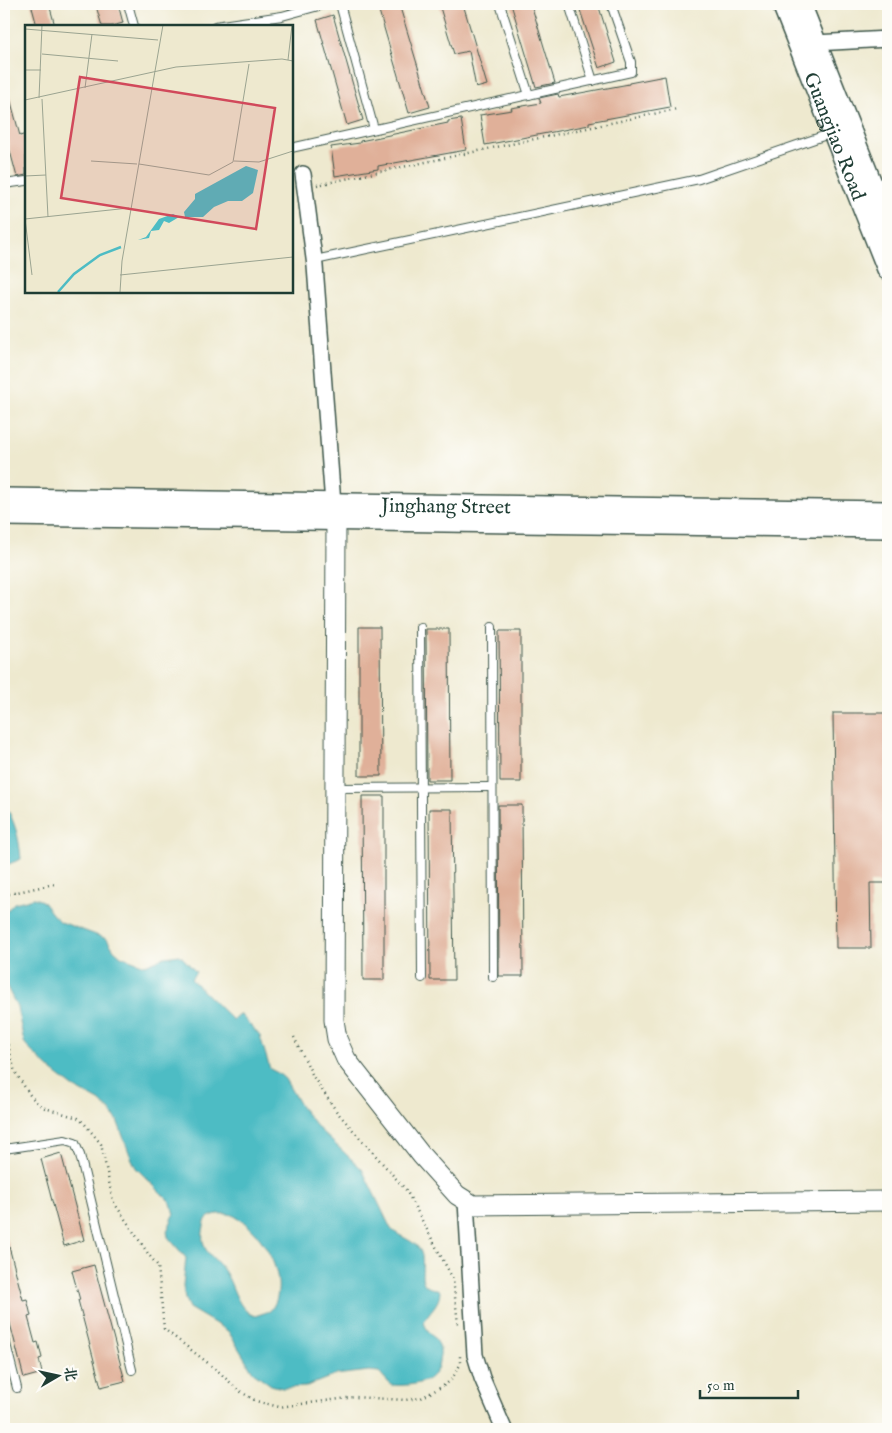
<svg xmlns="http://www.w3.org/2000/svg" width="892" height="1433" font-family="'IM FELL English','Noto Serif SC',serif">
<rect width="100%" height="100%" fill="#fdfcf7"/>
<filter id="ink" filterUnits="userSpaceOnUse"><feTurbulence type="fractalNoise" baseFrequency=".02" numOctaves="2"/><feDisplacementMap in="SourceGraphic" scale="10" xChannelSelector="R" yChannelSelector="G"/><feConvolveMatrix kernelMatrix="1 2 1 2 8 2 1 2 1" color-interpolation-filters="sRGB"/></filter>
<filter id="wash" filterUnits="userSpaceOnUse"><feTurbulence type="fractalNoise" baseFrequency=".0096" numOctaves="4" result="noise"/><feDisplacementMap in="SourceGraphic" scale="20" xChannelSelector="R" yChannelSelector="G"/><feGaussianBlur stdDeviation="1.12" result="paint"/><feColorMatrix in="noise" values="0 0 0 0 0 0 0 0 0 0 0 0 0 0 0 0 0 1.4 0 .05"/><feComposite in="paint" operator="in"/></filter>
<g filter="url(#wash)">
<rect width="100%" height="100%" fill="#eee9cf"/>
<g fill="#4dbcc4" stroke="#367c7c" fill-rule="evenodd">
<path d="M 4,803 C 15,822 19,836 21,859 L 4,866 Z"/>
<path d="M 34,898 L 42,901 L 53,915 L 61,922 L 107,939 L 114,950 L 121,956 L 145,965 L 165,957 L 180,955 L 196,972 L 191,979 L 233,1020 L 240,1014 L 260,1036 L 270,1069 L 278,1073 L 285,1079 L 301,1107 L 320,1130 L 362,1169 L 391,1229 C 399,1237 414,1240 420,1250 C 428,1264 412,1288 437,1289 L 440,1291 C 440,1305 429,1310 424,1322 C 426,1331 435,1337 439,1345 C 441,1351 440,1356 439,1361 C 437,1385 409,1386 391,1385 L 379,1372 L 369,1371 L 335,1375 L 305,1387 L 282,1388 L 271,1385 L 253,1372 L 228,1331 L 189,1308 L 185,1299 L 183,1286 L 186,1258 L 168,1237 L 167,1231 L 174,1215 L 171,1203 L 136,1168 L 130,1155 L 117,1120 L 110,1111 L 99,1101 L 73,1087 L 51,1070 L 31,1051 L 24,1042 L 17,1007 L 4,981 L 4,914 L 14,903 ZM 217,1214 C 222,1214 227,1213 232,1215 C 261,1227 294,1283 270,1311 L 255,1316 C 237,1310 234,1286 225,1272 C 213,1253 198,1253 204,1226 C 205,1218 209,1216 217,1214 Z"/>
</g>
<g id="blocks">
<g fill="#e0b099">
<polygon points="31,4 49,4 55,26 37,26"/>
<polygon points="99,4 118,4 123,23 112,26 102,26 96,6 99,5"/>
<polygon points="377,4 399,4 430,107 409,113"/>
<polygon points="439,4 463,4 487,85 476,88 469,51 454,54"/>
<polygon points="511,4 531,4 555,83 536,87"/>
<polygon points="578,4 598,4 616,62 599,68"/>
<polygon points="333,15 363,120 347,125 317,20"/>
<polygon points="665,76 670,107 589,122 589,125 485,145 480,115 512,110 511,108 541,103 539,98 558,94 559,97 629,84 629,83"/>
<polygon points="4,87 7,87 20,136 26,134 26,175 17,177 7,140 4,140"/>
<polygon points="461,119 466,150 378,166 378,169 335,176 331,147 360,143 360,141 448,123 448,121"/>
<polygon points="359,627 380,627 381,776 359,776"/>
<polygon points="426,629 449,629 450,780 427,780"/>
<polygon points="499,631 521,631 521,782 500,782"/>
<polygon points="833,713 888,713 888,883 870,883 871,948 836,948"/>
<polygon points="362,796 384,796 384,980 363,980"/>
<polygon points="498,805 522,805 523,976 499,976"/>
<polygon points="429,809 452,809 454,980 430,980"/>
<polygon points="61,1153 84,1240 64,1246 41,1159"/>
<polygon points="4,1239 7,1239 23,1300 27,1299 31,1316 28,1317 35,1343 38,1342 42,1358 39,1359 42,1373 24,1378 4,1300"/>
<polygon points="94,1265 125,1381 101,1387 78,1300 80,1300 72,1271"/>
</g>
</g>
</g>
<g filter="url(#ink)">
<use href="#blocks" fill-opacity="0" stroke="#3e574b" stroke-width="1"/>
<g fill="none" stroke-linecap="round" stroke-linejoin="round">
<g stroke="#3e574b" stroke-width="10">
<g id="service">
<polyline points="128,4 134,26"/>
<polyline points="340,4 374,129"/>
<polyline points="500,4 529,95"/>
<polyline points="569,4 593,81"/>
<polyline points="215,26 282,16 326,4"/>
<polyline points="291,148 631,72 631,62 611,4"/>
<polyline points="4,184 26,181"/>
<polyline points="315,260 699,179 832,133"/>
<polyline points="420,627 422,978"/>
<polyline points="492,627 493,977"/>
<polyline points="335,788 492,787"/>
<polyline points="4,1149 65,1140 75,1143 80,1155 132,1370"/>
<polyline points="4,1336 17,1388"/>
</g>
</g>
<g stroke="#3e574b" stroke-width="18">
<g id="minor">
<polyline points="815,43 888,39"/>
<polyline points="303,174 315,266 333,504"/>
<polyline points="466,1201 475,1355 482,1378 504,1429"/>
</g>
</g>
<g stroke="#3e574b" stroke-width="21">
<polyline id="tertiary" points="336,519 334,1020 337,1039 346,1059 422,1156 457,1195 473,1205 888,1201"/>
</g>
<g stroke="#3e574b" stroke-width="24">
<g id="secondary">
<path id="s1" d="M 783,4 L 888,269"/>
<polyline points="800,4 888,226"/>
<path id="s2" d="M 4,499 L 888,512"/>
<polyline points="4,515 888,527"/>
</g>
</g>
<g stroke="#3e574b" stroke-width="2.5" stroke-dasharray="1 4" stroke-linecap="butt">
<polyline points="317,185 677,109"/>
<polyline points="4,895 54,884"/>
<polyline points="4,1030 15,1072 30,1095 38,1104 45,1108 78,1118 84,1123 101,1144 113,1201 149,1255 158,1266 164,1329 217,1370 238,1390 256,1401 279,1407 355,1397 405,1400 421,1398 445,1385 452,1379 460,1365 460,1354"/>
<polyline points="294,1037 314,1078 337,1112 406,1190 453,1279 458,1324"/>
</g>
<use href="#service" stroke="#fff" stroke-width="8"/>
<use href="#minor" stroke="#fff" stroke-width="15"/>
<use href="#tertiary" stroke="#fff" stroke-width="19"/>
<use href="#secondary" stroke="#fff" stroke-width="21"/>
</g>
</g>
<g text-anchor="middle" stroke-width="4" stroke-linejoin="round" paint-order="stroke">
<g font-size="20" fill="#1f3d34" stroke="#fdfcf7">
<text dy="7" stroke="none"><textPath href="#s1" startOffset="142">Guangjiao Road</textPath></text>
<text dy="7" stroke="none"><textPath href="#s2" startOffset="442">Jinghang Street</textPath></text>
</g>
</g>
<g transform="translate(25 25)">
<rect width="268" height="268" fill="#eee9cf"/>
<path d="M 221,141 L 233,145 L 228,168 L 217,176 L 203,176 L 189,182 L 178,192 L 160,192 L 159,187 L 170,174 L 170,169 ZM 148,189 L 154,192 L 144,198 L 139,196 L 134,205 L 126,206 L 124,213 L 113,215 L 121,212 L 134,194 Z" fill="#4dbcc4"/>
<path fill="none" stroke="#4dbcc4" stroke-width="2.5" d="M 33,267 L 49,249 L 75,230 L 96,222"/>
<path fill="none" stroke="#9ba491" stroke-width="1" d="M 0,4 L 133,15M 17,29 L 93,36M 263,35 L 267,0M 0,45 L 16,45M 60,63 L 67,9M 14,73 L 17,0M 17,74 L 23,192M 0,75 L 151,42 L 257,34 L 268,36M 66,136 L 112,139M 209,136 L 234,137 L 268,126M 114,139 L 184,150 L 208,137 L 224,39M 0,151 L 21,150M 0,194 L 104,183M 0,194 L 7,250M 95,250 L 268,232M 95,267 L 97,236 L 138,0"/>
<path fill="#d1495b" fill-opacity="0.15" stroke="#d1495b" stroke-width="2.5" d="M 55,52 L 250,83 L 231,204 L 36,173 Z"/>
<rect width="268" height="268" fill="none" stroke="#1f3d34" stroke-width="2.5"/>
</g>
<rect width="892" height="1433" fill="none" stroke="#fdfcf7" stroke-width="20"/>
<g transform="translate(58 1376) rotate(81)" stroke="#fdfcf7" stroke-width="4" paint-order="stroke">
<path d="M0-4L9 19L0 12L-9 19Z" fill="#1f3d34"/>
<text y="-8" font-size="14" font-weight="bold" text-anchor="middle" fill="#1f3d34">北</text>
</g>
<path d="M700 1390v8h98v-8" fill="none" stroke="#1f3d34" stroke-width="2.5"/>
<text x="707" y="1390" font-size="15" fill="#1f3d34" stroke="#fdfcf7" stroke-width="4" paint-order="stroke">50 m</text>
</svg>
